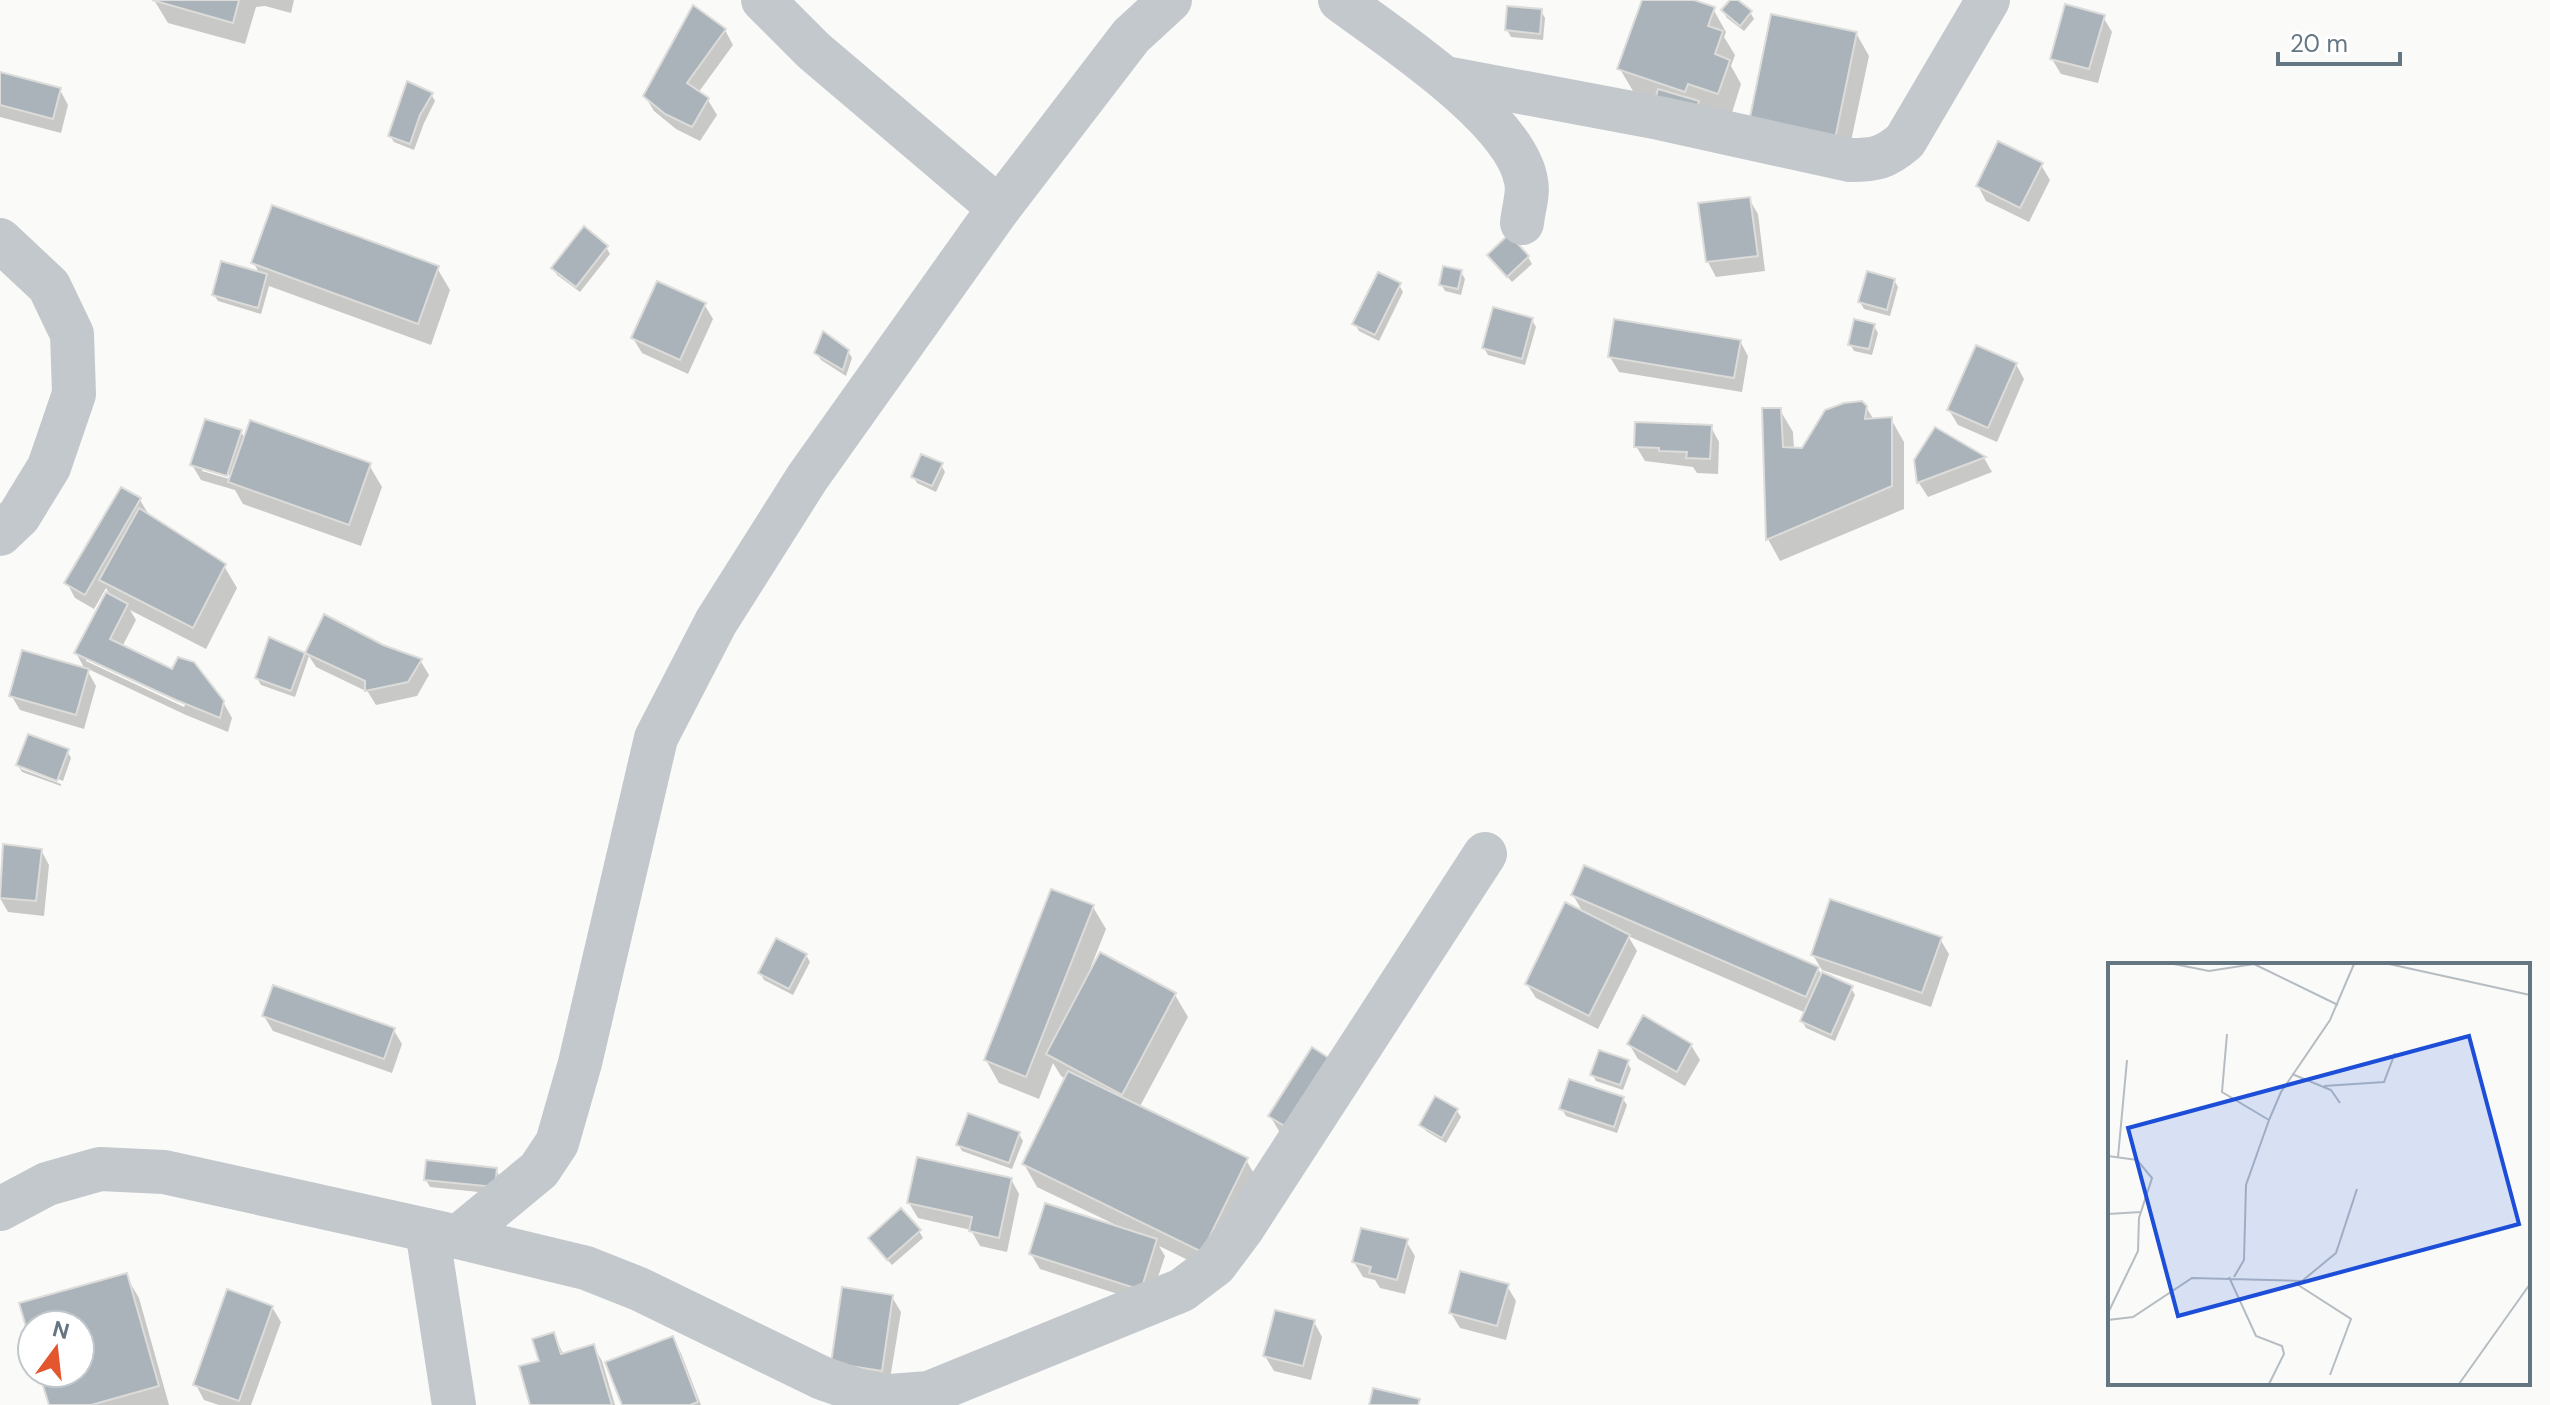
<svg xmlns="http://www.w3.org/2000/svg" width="2550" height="1405" font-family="'DM Sans',sans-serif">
<rect width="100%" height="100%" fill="#fafaf8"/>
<g fill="#0003" fill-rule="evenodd">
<polygon points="154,0 294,0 291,13 265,6 256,7 245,44 168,23"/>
<polygon points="1644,0 1688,0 1713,9 1726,32 1724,37 1735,55 1731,66 1741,84 1731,116 1633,91 1620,69"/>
<polygon points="1732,0 1735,0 1750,12 1754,19 1744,31 1727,18 1723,11"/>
<polygon points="1541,11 1545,18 1543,40 1511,37 1507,30"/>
<polygon points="2103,17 2112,32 2098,83 2061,74 2052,59"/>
<polygon points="725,30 733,45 698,93 708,100 717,115 700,141 676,129 654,111 645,96"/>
<polygon points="1856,33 1869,56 1847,160 1764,144"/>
<polygon points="0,74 60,90 68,105 61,133 0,117"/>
<polygon points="431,94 435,101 424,123 414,150 394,142 390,136"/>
<polygon points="2041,165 2050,180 2029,222 1986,201 1978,186"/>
<polygon points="1749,199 1758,214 1765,271 1716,277 1708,262"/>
<polygon points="606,247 610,254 580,292 557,275 553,268"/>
<polygon points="1489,256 1528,257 1532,264 1512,282"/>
<polygon points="253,262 437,268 450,290 431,345 269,286 261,314 218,301 214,295 260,274"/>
<polygon points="1461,272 1465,279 1461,295 1445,291 1441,284"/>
<polygon points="1894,280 1898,287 1890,316 1864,309 1860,302"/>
<polygon points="1399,285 1403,292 1379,341 1359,331 1355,324"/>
<polygon points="704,304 713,319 688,374 642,353 633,338"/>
<polygon points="1532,320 1536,327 1525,365 1488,355 1484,348"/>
<polygon points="1874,326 1878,333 1872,355 1854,351 1850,344"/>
<polygon points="1740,341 1748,356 1742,392 1619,372 1610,357"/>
<polygon points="848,351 852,358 846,376 821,360 816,353"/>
<polygon points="2016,364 2024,379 1997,442 1958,425 1949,410"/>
<polygon points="1866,407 1874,420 1891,419 1904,442 1904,509 1780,561 1768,539 1780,410 1793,432 1794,450 1803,450"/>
<polygon points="1711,427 1719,442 1718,474 1697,473 1693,467 1645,461 1636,446"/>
<polygon points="1935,430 1984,458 1992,472 1928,497 1919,483 1916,460"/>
<path d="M 241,432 L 245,439 L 369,465 L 382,487 L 361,546 L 243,504 L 235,490 L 201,480 L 192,465 ZM 202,467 L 237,477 L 236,481 L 202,471 Z"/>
<polygon points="941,465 945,472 936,492 917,483 913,476"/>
<path d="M 122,489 L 140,500 L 149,515 L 224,566 L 237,588 L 206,649 L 130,610 L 136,620 L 122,647 L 223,702 L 232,718 L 228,732 L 186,715 L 86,668 L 96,686 L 84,729 L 20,710 L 11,695 L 86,671 L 76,653 L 112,598 L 106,588 L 94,609 L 75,598 L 67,583 ZM 86,656 L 186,703 L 184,707 L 86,661 Z"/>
<polygon points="325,616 383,647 420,660 429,675 417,696 376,705 368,692 316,667 309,656 295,697 261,685 257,678 270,639 306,655"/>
<polygon points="67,751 71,758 63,781 21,765 21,769 61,784 61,786 22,772 18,765"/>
<polygon points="5,847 41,850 49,865 44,916 8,912 0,898"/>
<polygon points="1585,868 1818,969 1821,974 1851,988 1855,995 1835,1041 1806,1028 1802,1021 1806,1013 1628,936 1637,951 1598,1029 1536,998 1527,984 1584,914 1573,895"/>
<polygon points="1093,907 1106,929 1090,969 1175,995 1188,1017 1139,1108 1246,1160 1259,1182 1215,1273 1159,1246 1165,1256 1149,1304 1040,1269 1031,1254 1117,1228 1118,1226 1037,1187 1024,1164 1066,1079 1061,1076 1053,1063 1039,1099 999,1083 986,1060"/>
<polygon points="1940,939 1949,954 1931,1007 1822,970 1813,955"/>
<polygon points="806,955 810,962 793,995 764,980 760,973"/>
<polygon points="264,1016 393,1029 402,1044 392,1073 273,1031"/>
<polygon points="1629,1044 1691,1045 1700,1060 1685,1086 1638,1059"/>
<polygon points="1627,1062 1631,1069 1623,1090 1596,1081 1592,1074"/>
<polygon points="1343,1069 1309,1150 1279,1131 1270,1116"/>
<polygon points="1623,1099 1627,1105 1617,1133 1566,1116 1562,1109"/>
<polygon points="1457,1111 1461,1117 1446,1143 1426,1131 1422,1125"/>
<polygon points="1019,1134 1023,1141 1012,1169 962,1151 958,1144"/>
<polygon points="496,1170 500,1177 498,1194 430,1187 426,1180"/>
<polygon points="1011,1179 1019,1194 1007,1252 980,1246 971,1230 918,1218 909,1203"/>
<polygon points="919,1231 923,1238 892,1265 874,1245"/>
<polygon points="1406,1241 1415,1256 1405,1294 1380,1288 1375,1280 1363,1277 1354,1262"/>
<polygon points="126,1276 139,1298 169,1405 51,1405 41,1373 80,1373 80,1325 32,1325 32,1340 22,1305"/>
<polygon points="1507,1286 1516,1301 1506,1340 1460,1328 1451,1313"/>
<polygon points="892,1297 901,1312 889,1385 841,1378"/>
<polygon points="272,1307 281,1322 251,1405 219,1405 204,1400 196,1385"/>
<polygon points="1314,1322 1322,1337 1311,1380 1274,1371 1265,1356"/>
<polygon points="553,1334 564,1355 593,1346 602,1361 615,1405 532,1405 541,1362"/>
<polygon points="672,1338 681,1353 701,1405 624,1405"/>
</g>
<g fill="#aab3b9" stroke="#dcdcda" stroke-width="2">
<polygon points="152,0 239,0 233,23"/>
<polygon points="1642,0 1694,0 1715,7 1708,26 1723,31 1715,54 1730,60 1718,94 1688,84 1685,92 1617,69"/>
<polygon points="1730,0 1738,0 1752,11 1740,26 1721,10"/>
<polygon points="2065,4 2105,15 2089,69 2050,59"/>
<polygon points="693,5 726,29 687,83 709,98 692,127 665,114 643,96"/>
<polygon points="1507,6 1542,9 1540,34 1505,30"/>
<polygon points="1771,14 1857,32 1835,139 1749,122"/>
<polygon points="0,72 61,88 53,119 0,105"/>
<polygon points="407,81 433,93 420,115 410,144 388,136"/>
<polygon points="1658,89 1699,101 1692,123 1652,111"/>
<polygon points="1998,141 2043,163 2020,208 1976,186"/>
<polygon points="1750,197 1758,256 1706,262 1698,203"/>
<polygon points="272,205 439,266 418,324 251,263"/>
<polygon points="584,226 608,246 576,287 551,268"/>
<polygon points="1509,234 1529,256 1507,277 1487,255"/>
<polygon points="221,261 267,274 258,308 212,295"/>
<polygon points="1443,266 1462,270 1458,289 1439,285"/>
<polygon points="1867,271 1895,279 1887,310 1858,302"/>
<polygon points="1378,272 1401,283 1375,335 1352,324"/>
<polygon points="657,281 706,303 680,360 631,338"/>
<polygon points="1493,307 1533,318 1522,359 1482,348"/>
<polygon points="1614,319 1741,340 1734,378 1608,357"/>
<polygon points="1854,319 1875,324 1869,349 1848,345"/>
<polygon points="823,331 849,350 843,370 814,353"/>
<polygon points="1976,345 2017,363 1988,428 1947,410"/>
<polygon points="1862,401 1867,406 1865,419 1892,417 1892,486 1766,540 1762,408 1781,408 1783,447 1802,448 1825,410 1844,403"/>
<polygon points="205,419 242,430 227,476 190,465"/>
<polygon points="250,420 371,463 349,525 228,482"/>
<polygon points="1635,422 1712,425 1710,459 1686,458 1687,452 1659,451 1659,448 1634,447"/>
<polygon points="1935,427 1986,457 1917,483 1914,460"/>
<polygon points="921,454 943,463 932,486 911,477"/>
<polygon points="121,487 141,498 85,595 64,583"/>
<polygon points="139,508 226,564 193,628 99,580"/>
<polygon points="106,592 128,604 110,639 172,669 178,657 194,662 224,701 220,718 176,700 74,653"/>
<polygon points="324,614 383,645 422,659 408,682 365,691 365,681 305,653"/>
<polygon points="269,637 305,653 291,691 255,678"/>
<polygon points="22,650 89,669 76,715 9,696"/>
<polygon points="28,734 69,749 57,781 16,765"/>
<polygon points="3,844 42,849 36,901 0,898"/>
<polygon points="1584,865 1819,967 1806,997 1571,895"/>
<polygon points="1051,889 1094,905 1026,1077 984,1060"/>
<polygon points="1830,899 1942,937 1922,993 1811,955"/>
<polygon points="1565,902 1630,935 1589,1016 1525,984"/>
<polygon points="776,938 807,954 789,989 758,973"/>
<polygon points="1100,952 1176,993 1122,1095 1046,1054"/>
<polygon points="1822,972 1853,986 1831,1035 1800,1021"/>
<polygon points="273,985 395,1028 384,1059 262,1016"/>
<polygon points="1643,1015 1692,1044 1677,1072 1627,1044"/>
<polygon points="1312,1047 1344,1068 1301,1136 1268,1116"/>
<polygon points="1599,1050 1629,1060 1620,1085 1590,1075"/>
<polygon points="1068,1071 1248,1158 1202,1252 1022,1164"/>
<polygon points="1569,1079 1624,1097 1614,1127 1559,1109"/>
<polygon points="1435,1096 1458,1109 1442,1138 1419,1125"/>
<polygon points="968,1113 1020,1132 1009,1163 956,1145"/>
<polygon points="917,1157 1012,1178 999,1238 969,1231 972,1217 907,1203"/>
<polygon points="426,1160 497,1168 495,1187 424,1180"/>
<polygon points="1045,1203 1157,1239 1141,1290 1029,1254"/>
<polygon points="901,1208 921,1230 887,1260 868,1238"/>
<polygon points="1361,1228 1408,1239 1397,1280 1369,1273 1371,1267 1352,1262"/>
<polygon points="1460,1271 1509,1284 1497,1326 1449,1313"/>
<polygon points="127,1273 159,1386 91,1405 49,1405 39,1373 80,1373 80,1325 32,1325 32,1347 19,1303"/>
<polygon points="842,1287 893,1295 882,1371 831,1363"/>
<polygon points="227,1289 273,1306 239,1401 193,1385"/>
<polygon points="1275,1310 1315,1320 1303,1366 1263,1356"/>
<polygon points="554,1332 561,1354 594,1344 612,1405 530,1405 519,1366 539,1361 532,1339"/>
<polygon points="673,1336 698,1402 690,1405 622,1405 605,1362"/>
<polygon points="1373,1388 1420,1399 1418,1405 1369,1405"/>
</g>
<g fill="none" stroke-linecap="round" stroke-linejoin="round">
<g stroke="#c3c8cc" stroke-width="44">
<polyline points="763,0 814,51 999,208"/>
<path d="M 1340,0 C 1390,37 1516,119 1526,181 C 1529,194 1523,210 1522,223"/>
<path d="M 1446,78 L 1659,118 L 1850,160 C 1876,160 1885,158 1905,141 L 1988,0"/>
<polyline points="0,240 49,286 72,334 74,394 49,467 19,516 0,534"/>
<polyline points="0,1209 47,1184 100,1169 164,1172 458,1237 586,1268 639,1289 822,1378 877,1397 929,1393 1182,1290 1215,1265 1242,1229 1485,854"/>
<polyline points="427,1230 454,1405"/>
<polyline points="458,1237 539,1170 557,1143 580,1063 656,738 716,622 807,478 999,208 1131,36 1170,0"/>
</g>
</g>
<g transform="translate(2108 963)">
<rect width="422" height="422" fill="#fafaf8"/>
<path fill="none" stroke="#b5bdc2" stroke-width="2" d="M 66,1 L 101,8 L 146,1 L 230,42M 281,1 L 422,32M 119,71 L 114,129 L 161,157M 184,111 L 223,127 L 232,140M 216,123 L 276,119 L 287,90M 0,193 L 29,197 L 44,215 L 31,255 L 30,288 L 0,350M 10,194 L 19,97M 0,251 L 33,249M 121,314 L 148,373 L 174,383 L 176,391 L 161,421M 126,314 L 136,297 L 138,222 L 161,157 L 173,129 L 222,57 L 246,1M 187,320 L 243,356 L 222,412M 0,357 L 25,354 L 84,315 L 194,318 L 228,290 L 249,226M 351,421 L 422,321"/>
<path fill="#1d4ed8" fill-opacity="0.15" stroke="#1d4ed8" stroke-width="4" d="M 361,73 L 411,261 L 70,353 L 20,165 Z"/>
<rect width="422" height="422" fill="none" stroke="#657683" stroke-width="4"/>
</g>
<g transform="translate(56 1349) rotate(15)"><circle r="38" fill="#ffffff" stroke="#c1c8cd" stroke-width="2"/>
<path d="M0-6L14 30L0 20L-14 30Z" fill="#e4572e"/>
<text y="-12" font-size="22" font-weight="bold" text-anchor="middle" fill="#657683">N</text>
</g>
<path d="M2278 52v12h122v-12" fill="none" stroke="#657683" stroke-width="4"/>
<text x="2290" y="52" font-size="24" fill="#657683" stroke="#ffffff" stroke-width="6" paint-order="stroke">20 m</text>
</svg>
